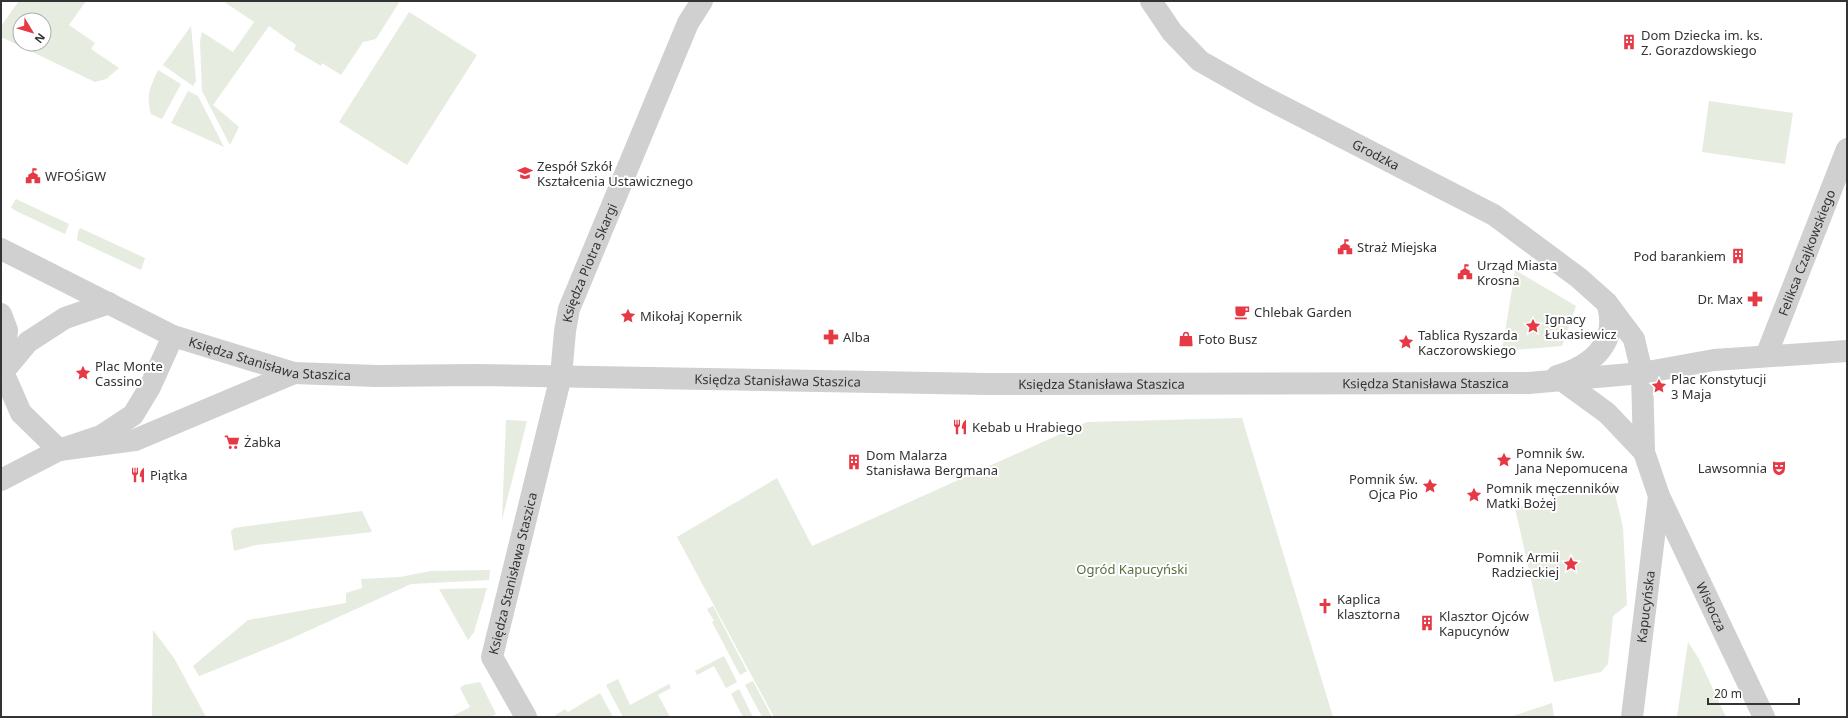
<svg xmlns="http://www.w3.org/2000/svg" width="1848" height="718" font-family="'Noto Sans',sans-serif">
<rect width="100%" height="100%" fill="#fff"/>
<g fill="#e6ecdf" fill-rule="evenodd">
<path d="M 19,1 L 86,1 L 69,25 L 95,43 L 91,49 L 119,68 L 106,79 L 95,82 L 1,37 L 1,26 ZM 20,20 L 44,20 L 44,44 L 20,44 Z"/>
<polygon points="223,1 400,1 376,39 363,42 341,75 322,63 321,66 294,50 296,45 269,26 213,105 239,127 230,145 202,91 200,41 202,32 233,52 254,22"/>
<polygon points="409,12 477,55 407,165 339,122"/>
<polygon points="191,26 196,81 193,86 163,65"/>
<path d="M 158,70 L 181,84 L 162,119 L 151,114 C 146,94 150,88 158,70 Z"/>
<polygon points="188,91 198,96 224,147 171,123"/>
<polygon points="1709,101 1793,113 1785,164 1702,152"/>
<polygon points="16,199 69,224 65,234 14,210 11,207"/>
<polygon points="80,228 145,258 141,270 77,240 78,232"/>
<polygon points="1515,270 1576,306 1562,346 1502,351"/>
<polygon points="1242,418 1333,717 774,717 677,537 777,478 812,546 1087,422"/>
<polygon points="506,420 527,421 502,520"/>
<polygon points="1612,482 1623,527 1627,605 1613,616 1608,664 1601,672 1554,682 1515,508"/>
<polygon points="362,511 372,532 256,545 234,551 231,531 234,528"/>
<polygon points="490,570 489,580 411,584 290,639 202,675 199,676 193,666 248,620 346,603 346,593 362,588 361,579 400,577 431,571"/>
<polygon points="487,588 474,632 468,640 439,589"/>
<polygon points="713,606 747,671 740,675 712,622 714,621 707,609"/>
<polygon points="153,630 174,658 206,717 152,717"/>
<polygon points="1688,642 1699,659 1726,717 1677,717"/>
<polygon points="724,656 737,682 726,688 714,666 697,675 695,671"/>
<polygon points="618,679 630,705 669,684 671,688 658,695 670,717 623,717 606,685"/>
<polygon points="753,681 772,717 762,717 745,685"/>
<polygon points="480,682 496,714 490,717 451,717 470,707 460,688 464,685"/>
<polygon points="739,689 753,717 743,717 731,694"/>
<polygon points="600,693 613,717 553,717 565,709 568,712"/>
<polygon points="1552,703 1554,717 1510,717"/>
</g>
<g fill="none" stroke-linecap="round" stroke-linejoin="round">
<g stroke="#d0d0d0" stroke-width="22">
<path id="s1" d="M 1151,1 L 1172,32 L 1200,61 L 1260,95 L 1494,215 L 1579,278 L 1607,303 L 1634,339 L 1642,373 L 1644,452 L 1659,496 L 1764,717"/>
<path id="s2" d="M 1,249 L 173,336 L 294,373 L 376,376 L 476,375 L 988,384 L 1529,383 L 1642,373 L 1714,360 L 1847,351"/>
<polyline points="1,314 7,330 3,372 21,413 59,450"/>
<path id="s3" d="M 1766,356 L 1847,149"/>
<polyline points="3,372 28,342 65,318 109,303"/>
<path d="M 1557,376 C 1592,366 1620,342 1607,303"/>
<polyline points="1563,381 1607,413 1644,452"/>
<polyline points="59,450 135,440 294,373"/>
<polyline points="1,480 59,450 101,436 133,415 150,387 173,336"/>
<path id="s4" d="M 526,717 L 492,657 L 561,376 L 565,331 L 569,309 L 688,23 L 702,1"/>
<path id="s5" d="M 1632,717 L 1659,496"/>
</g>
</g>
<defs>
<g id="building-bare" transform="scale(1.2)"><path d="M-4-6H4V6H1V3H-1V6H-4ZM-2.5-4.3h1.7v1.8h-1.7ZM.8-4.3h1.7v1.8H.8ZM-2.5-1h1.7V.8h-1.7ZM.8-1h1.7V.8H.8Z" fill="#e63946" stroke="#fff" stroke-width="2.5" paint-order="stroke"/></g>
<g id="school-bare" transform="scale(1.2)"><path d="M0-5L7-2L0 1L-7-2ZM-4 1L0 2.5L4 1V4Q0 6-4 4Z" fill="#e63946" stroke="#fff" stroke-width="2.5" paint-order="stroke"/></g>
<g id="civic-bare" transform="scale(1.2)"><path d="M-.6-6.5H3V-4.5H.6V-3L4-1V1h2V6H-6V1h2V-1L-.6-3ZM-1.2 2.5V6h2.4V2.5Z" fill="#e63946" stroke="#fff" stroke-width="2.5" paint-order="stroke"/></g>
<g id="pharmacy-bare" transform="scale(1.2)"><path d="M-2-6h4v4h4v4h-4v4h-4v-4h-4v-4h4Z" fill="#e63946" stroke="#fff" stroke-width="2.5" paint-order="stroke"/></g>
<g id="cafe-bare" transform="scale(1.2)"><path d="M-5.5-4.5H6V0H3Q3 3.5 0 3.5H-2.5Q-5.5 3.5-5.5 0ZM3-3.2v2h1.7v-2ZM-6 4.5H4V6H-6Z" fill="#e63946" stroke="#fff" stroke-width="2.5" paint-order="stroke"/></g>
<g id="sight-bare" transform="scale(1.2)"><path d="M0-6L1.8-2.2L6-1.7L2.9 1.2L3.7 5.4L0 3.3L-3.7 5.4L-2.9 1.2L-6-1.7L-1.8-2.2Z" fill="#e63946" stroke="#fff" stroke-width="2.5" paint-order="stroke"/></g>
<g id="shop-bare" transform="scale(1.2)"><path d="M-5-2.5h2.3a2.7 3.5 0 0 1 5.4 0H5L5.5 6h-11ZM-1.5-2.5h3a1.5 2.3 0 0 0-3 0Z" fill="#e63946" stroke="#fff" stroke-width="2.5" paint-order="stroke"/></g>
<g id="restaurant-bare" transform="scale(1.2)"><path d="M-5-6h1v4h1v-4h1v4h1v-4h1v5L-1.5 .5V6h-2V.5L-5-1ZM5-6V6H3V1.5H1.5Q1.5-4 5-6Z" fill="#e63946" stroke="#fff" stroke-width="2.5" paint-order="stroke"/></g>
<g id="supermarket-bare" transform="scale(1.2)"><path d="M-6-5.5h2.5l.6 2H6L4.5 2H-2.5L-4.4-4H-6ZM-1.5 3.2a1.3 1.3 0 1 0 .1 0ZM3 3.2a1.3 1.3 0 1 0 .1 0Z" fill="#e63946" stroke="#fff" stroke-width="2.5" paint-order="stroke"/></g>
<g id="theatre-bare" transform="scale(1.2)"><path d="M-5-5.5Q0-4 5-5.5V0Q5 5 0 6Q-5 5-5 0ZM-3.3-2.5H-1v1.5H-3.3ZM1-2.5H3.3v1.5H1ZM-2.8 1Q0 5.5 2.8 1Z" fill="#e63946" stroke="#fff" stroke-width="2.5" paint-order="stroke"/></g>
<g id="church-bare" transform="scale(1.2)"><path d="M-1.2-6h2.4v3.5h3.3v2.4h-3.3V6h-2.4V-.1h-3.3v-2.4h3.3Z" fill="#e63946" stroke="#fff" stroke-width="2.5" paint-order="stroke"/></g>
</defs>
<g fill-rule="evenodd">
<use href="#building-bare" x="1629" y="42"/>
<use href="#school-bare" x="525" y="173"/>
<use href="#civic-bare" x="33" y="176"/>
<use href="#civic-bare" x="1345" y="247"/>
<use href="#building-bare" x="1738" y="256"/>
<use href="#civic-bare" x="1465" y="272"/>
<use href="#pharmacy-bare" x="1755" y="299"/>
<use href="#cafe-bare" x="1242" y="312"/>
<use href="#sight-bare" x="628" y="316"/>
<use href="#sight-bare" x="1533" y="326"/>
<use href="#pharmacy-bare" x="831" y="337"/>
<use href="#shop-bare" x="1186" y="339"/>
<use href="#sight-bare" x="1406" y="342"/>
<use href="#sight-bare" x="83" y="373"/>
<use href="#sight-bare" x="1659" y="386"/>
<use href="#restaurant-bare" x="960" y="427"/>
<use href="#supermarket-bare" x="232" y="442"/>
<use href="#sight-bare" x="1504" y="460"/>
<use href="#building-bare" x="854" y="462"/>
<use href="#theatre-bare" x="1779" y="468"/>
<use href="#restaurant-bare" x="138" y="475"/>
<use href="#sight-bare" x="1430" y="486"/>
<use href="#sight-bare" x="1474" y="495"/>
<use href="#sight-bare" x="1571" y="564"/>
<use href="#church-bare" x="1325" y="606"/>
<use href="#building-bare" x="1427" y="623"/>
</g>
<g text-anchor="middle" stroke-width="4" stroke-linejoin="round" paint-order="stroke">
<g font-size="13" fill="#333" stroke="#fff" text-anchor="start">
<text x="1641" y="40">Dom Dziecka im. ks.<tspan x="1641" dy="15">Z. Gorazdowskiego</tspan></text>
<text x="537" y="171">Zespół Szkół<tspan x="537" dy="15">Kształcenia Ustawicznego</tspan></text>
<text x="45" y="181">WFOŚiGW</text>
<text x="1357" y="252">Straż Miejska</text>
<text x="1726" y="261" text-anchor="end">Pod barankiem</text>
<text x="1477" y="270">Urząd Miasta<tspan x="1477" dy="15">Krosna</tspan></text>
<text x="1743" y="304" text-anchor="end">Dr. Max</text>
<text x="1254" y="317">Chlebak Garden</text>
<text x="640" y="321">Mikołaj Kopernik</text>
<text x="1545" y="324">Ignacy<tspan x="1545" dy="15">Łukasiewicz</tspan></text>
<text x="1418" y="340">Tablica Ryszarda<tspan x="1418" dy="15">Kaczorowskiego</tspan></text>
<text x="843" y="342">Alba</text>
<text x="1198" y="344">Foto Busz</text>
<text x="95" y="371">Plac Monte<tspan x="95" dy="15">Cassino</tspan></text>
<text x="1671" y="384">Plac Konstytucji<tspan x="1671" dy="15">3 Maja</tspan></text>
<text x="972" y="432">Kebab u Hrabiego</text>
<text x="244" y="447">Żabka</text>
<text x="1516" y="458">Pomnik św.<tspan x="1516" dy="15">Jana Nepomucena</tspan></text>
<text x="866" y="460">Dom Malarza<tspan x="866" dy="15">Stanisława Bergmana</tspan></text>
<text x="1767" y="473" text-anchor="end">Lawsomnia</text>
<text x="150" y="480">Piątka</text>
<text x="1418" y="484" text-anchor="end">Pomnik św.<tspan x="1418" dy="15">Ojca Pio</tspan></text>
<text x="1486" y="493">Pomnik męczenników<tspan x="1486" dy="15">Matki Bożej</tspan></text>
<text x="1559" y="562" text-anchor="end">Pomnik Armii<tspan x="1559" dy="15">Radzieckiej</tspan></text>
<text x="1337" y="604">Kaplica<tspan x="1337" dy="15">klasztorna</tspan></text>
<text x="1439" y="621">Klasztor Ojców<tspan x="1439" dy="15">Kapucynów</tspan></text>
</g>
<g font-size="13" fill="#333" stroke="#fff">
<text dy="5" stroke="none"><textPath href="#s1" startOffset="277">Grodzka</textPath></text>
<text dy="5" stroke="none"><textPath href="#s3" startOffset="111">Feliksa Czajkowskiego</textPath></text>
<text dy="5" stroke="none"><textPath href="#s4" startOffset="476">Księdza Piotra Skargi</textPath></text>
<text dy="5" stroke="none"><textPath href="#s2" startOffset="293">Księdza Stanisława Staszica</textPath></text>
<text dy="5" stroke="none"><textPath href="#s2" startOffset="803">Księdza Stanisława Staszica</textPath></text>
<text dy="5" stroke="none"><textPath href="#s2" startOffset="1127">Księdza Stanisława Staszica</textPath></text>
<text dy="5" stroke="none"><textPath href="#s2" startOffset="1451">Księdza Stanisława Staszica</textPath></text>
<text dy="5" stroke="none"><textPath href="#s4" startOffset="155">Księdza Stanisława Staszica</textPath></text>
<text dy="5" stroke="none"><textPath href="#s5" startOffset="111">Kapucyńska</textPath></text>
<text dy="5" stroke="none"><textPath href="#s1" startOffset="881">Wisłocza</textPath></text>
</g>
<g font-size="13" fill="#56703f" stroke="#fff">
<text x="1132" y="574">Ogród Kapucyński</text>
</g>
</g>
<rect width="1848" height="718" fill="none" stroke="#333333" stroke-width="4"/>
<g transform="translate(32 32) rotate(128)"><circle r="19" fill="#ffffff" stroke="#adadad"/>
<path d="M0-3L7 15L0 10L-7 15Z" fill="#e63946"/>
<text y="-6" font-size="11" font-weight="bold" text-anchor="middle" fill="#333333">N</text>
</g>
<path d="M1708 698v6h91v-6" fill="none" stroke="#333333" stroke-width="2"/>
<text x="1714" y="698" font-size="12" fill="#333333" stroke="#ffffff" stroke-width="3" paint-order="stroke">20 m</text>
</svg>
